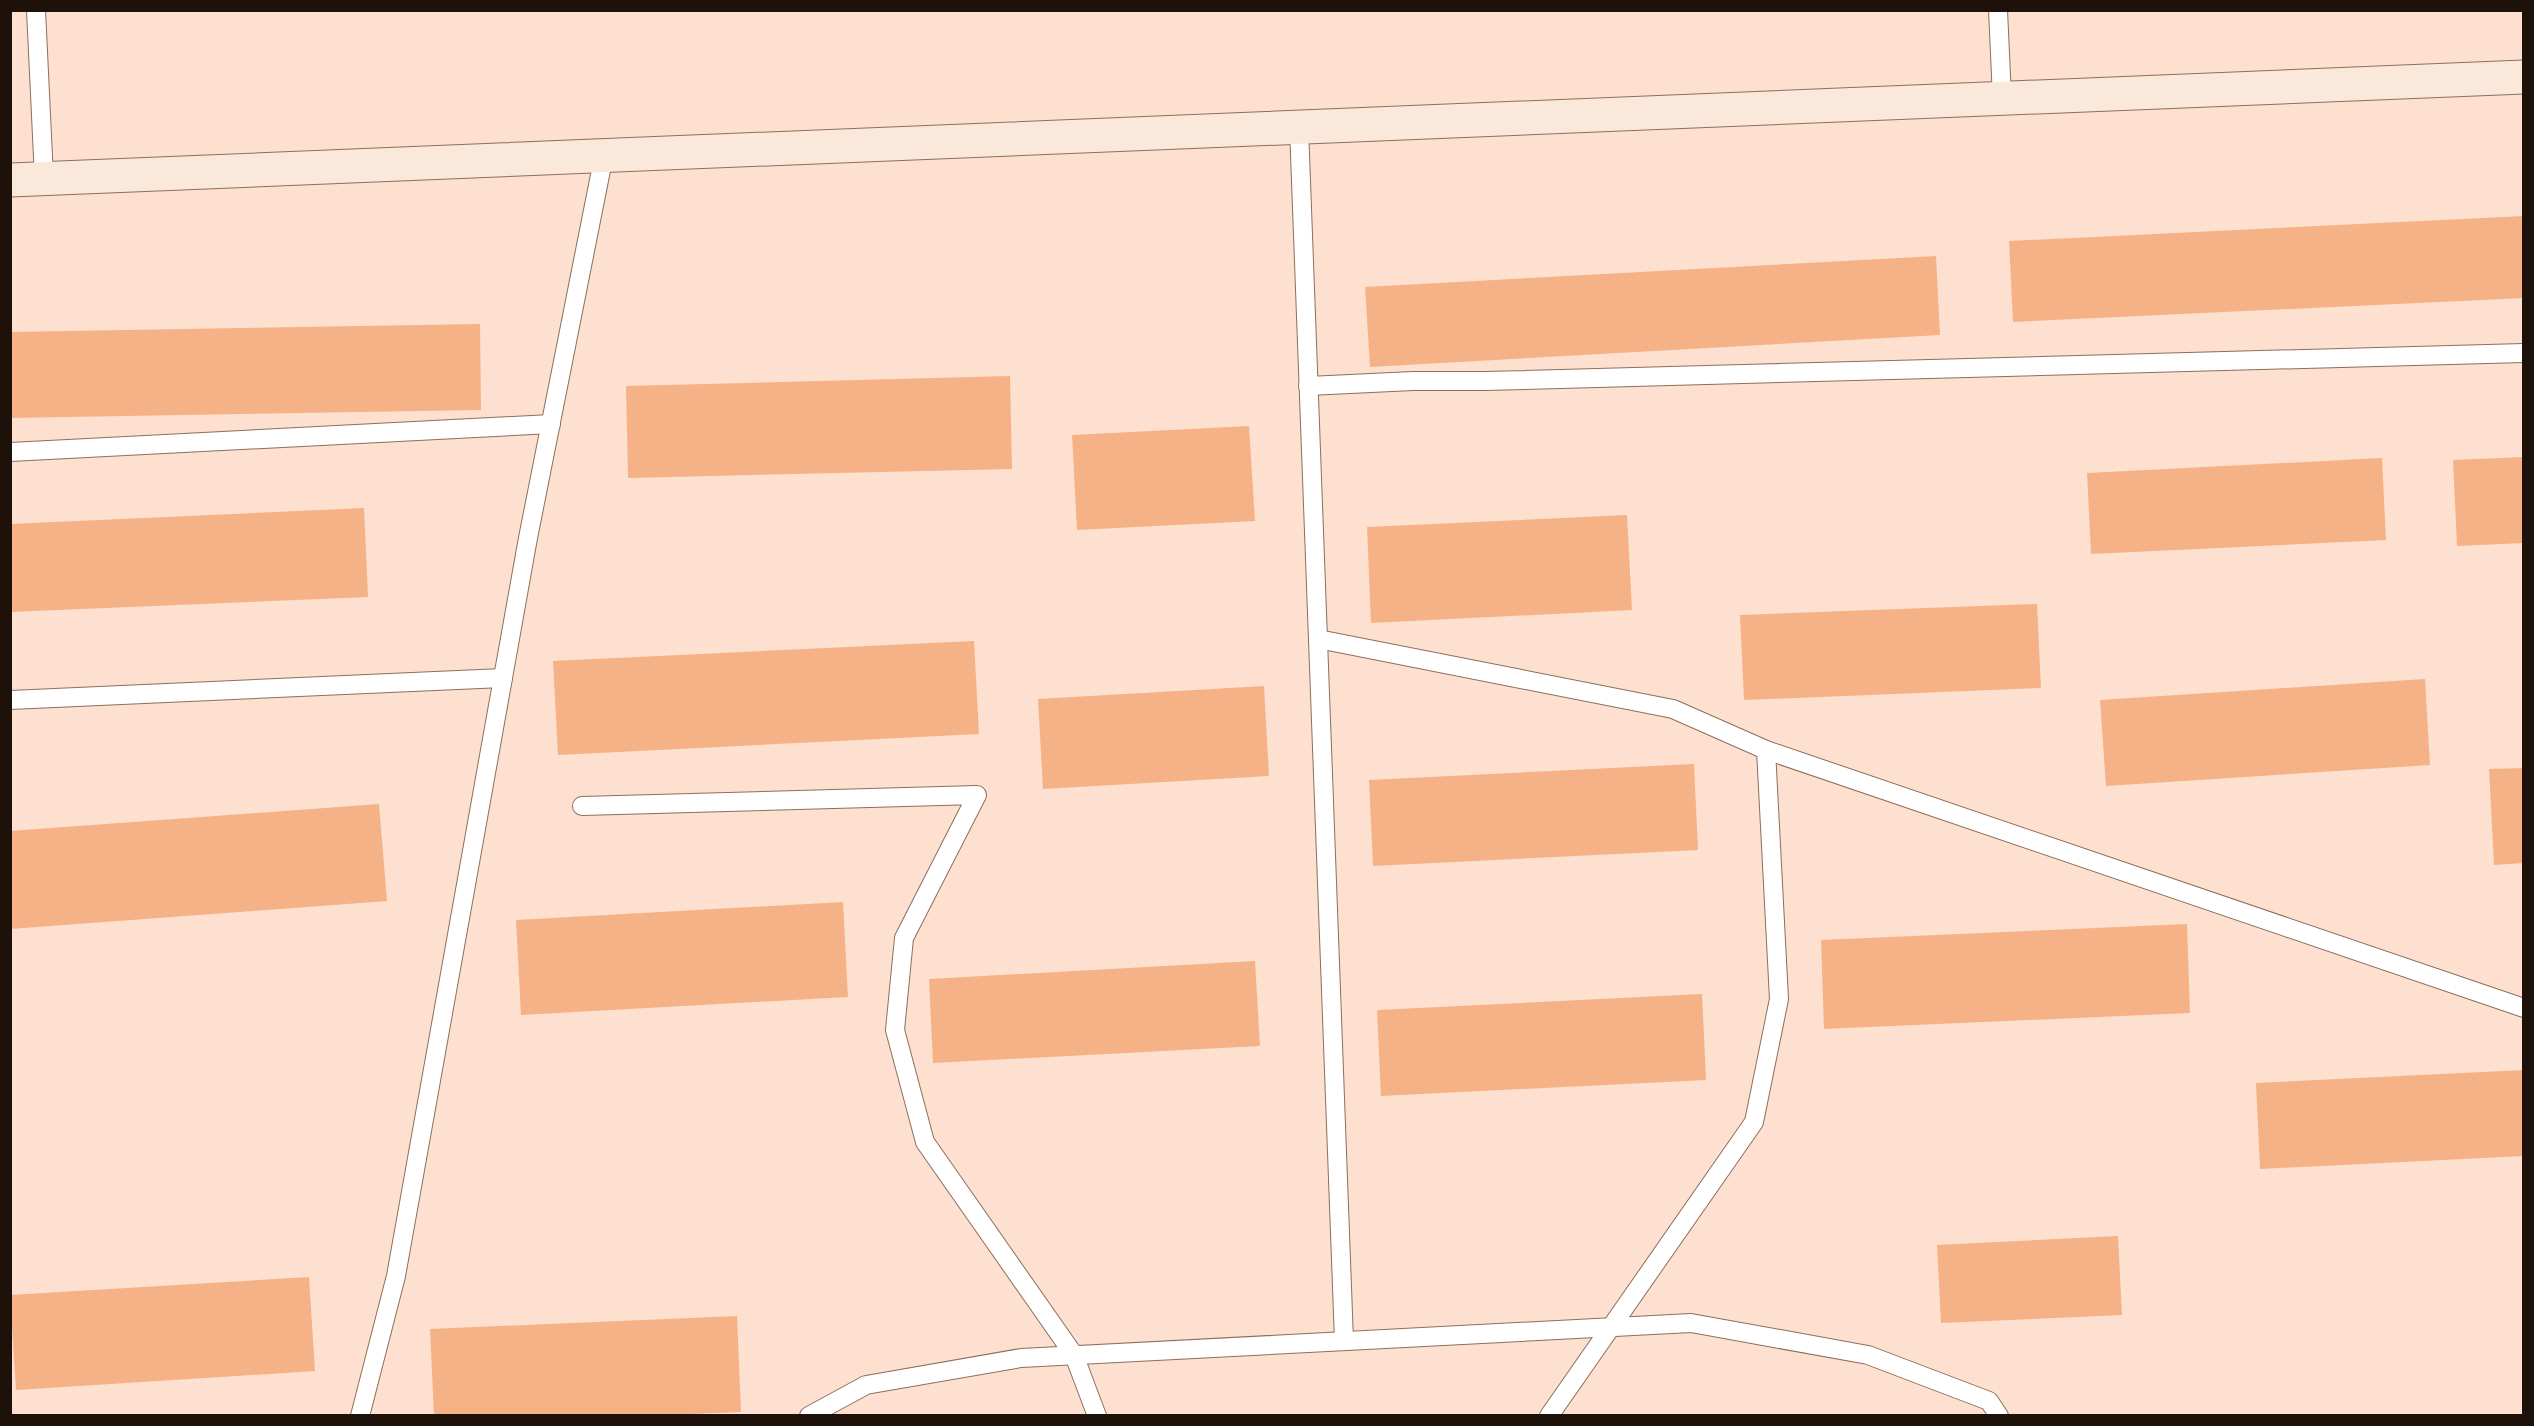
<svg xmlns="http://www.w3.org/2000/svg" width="2534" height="1426" font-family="Spectral,serif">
<rect width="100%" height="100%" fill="#fde0cf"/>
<g fill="#f5b287">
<polygon points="2524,216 2524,298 2013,322 2009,241"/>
<polygon points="1936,256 1940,335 1370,367 1365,287"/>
<polygon points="480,324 481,410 10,418 10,332"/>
<polygon points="1010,376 1012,469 628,478 626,386"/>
<polygon points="1249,426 1255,521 1077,530 1072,435"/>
<polygon points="2524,457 2524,543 2457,546 2453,460"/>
<polygon points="2382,458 2386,540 2091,554 2087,473"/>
<polygon points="364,508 368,597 10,612 10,524"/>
<polygon points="1627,515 1632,610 1371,623 1367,527"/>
<polygon points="2037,604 2041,688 1744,700 1740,615"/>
<polygon points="974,641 979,734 558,755 553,661"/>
<polygon points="2425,679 2430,765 2106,786 2100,700"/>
<polygon points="1264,686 1269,776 1043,789 1038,699"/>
<polygon points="1694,764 1698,850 1373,866 1369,780"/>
<polygon points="2524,768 2524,863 2494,865 2489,769"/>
<polygon points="379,804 387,901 10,929 10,831"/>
<polygon points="843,902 848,997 521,1015 516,920"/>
<polygon points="2187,924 2190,1013 1824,1029 1821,940"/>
<polygon points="1255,961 1260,1046 933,1063 929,979"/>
<polygon points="1702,994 1706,1080 1381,1096 1377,1010"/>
<polygon points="2524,1070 2524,1156 2260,1169 2256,1083"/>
<polygon points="2118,1236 2122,1315 1941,1323 1937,1245"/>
<polygon points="309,1277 315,1371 16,1390 10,1295"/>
<polygon points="737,1316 741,1412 642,1416 434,1416 430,1329"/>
</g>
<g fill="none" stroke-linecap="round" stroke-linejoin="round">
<g stroke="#8d6e5b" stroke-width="20">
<g id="lane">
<polyline points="36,10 44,178"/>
<polyline points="1998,10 2002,98"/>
<polyline points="1299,127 1344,1341"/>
<polyline points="1308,386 1413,381 1485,381 2524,353"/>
<polyline points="10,452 551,424"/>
<polyline points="1318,639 1673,709 1766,750 1779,999 1754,1122 1549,1416"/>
<polyline points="10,700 503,678"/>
<polyline points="1766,750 2524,1008"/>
<polyline points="582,806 977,795 904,938 895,1030 925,1142 1074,1355 1097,1416"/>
<polyline points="360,1416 396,1276 528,538 604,155"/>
<polyline points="809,1416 866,1385 1021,1358 1691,1323 1868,1355 1989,1401 1999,1416"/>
</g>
</g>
<g stroke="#8d6e5b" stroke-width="35">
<polyline id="secondary" points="10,180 2524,77"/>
</g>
<use href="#lane" stroke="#fff" stroke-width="18"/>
<use href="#secondary" stroke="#fae8db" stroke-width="33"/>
</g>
<rect width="2534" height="1426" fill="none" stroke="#1d110a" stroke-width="24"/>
</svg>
